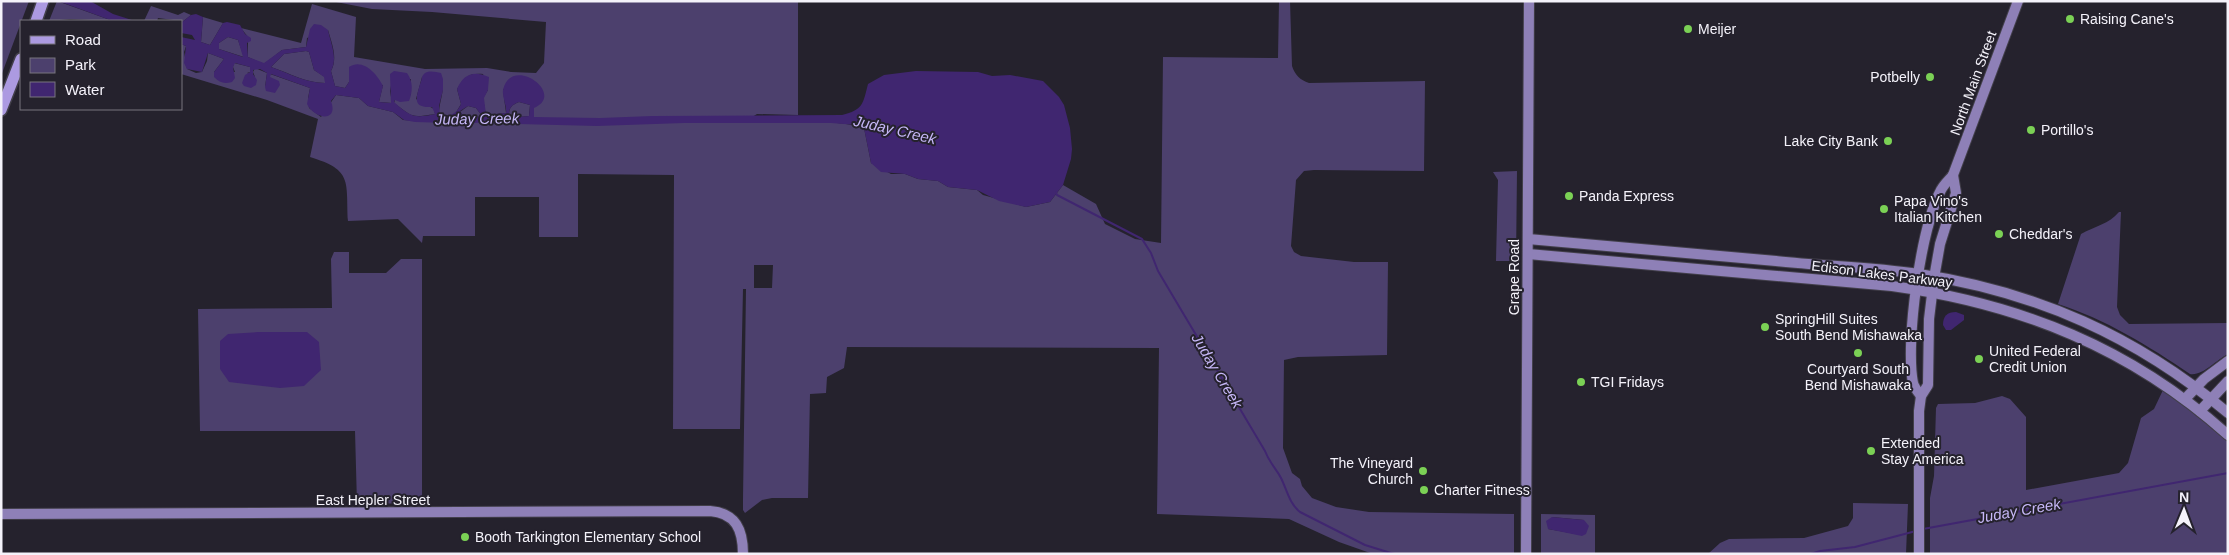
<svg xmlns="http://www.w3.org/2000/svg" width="2229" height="555" font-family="Helvetica,sans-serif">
<rect width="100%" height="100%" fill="#25222d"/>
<g fill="#4c406d" fill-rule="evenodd">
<polygon points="1,1 29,1 1,76"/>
<polygon points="57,1 113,21 70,19 49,21"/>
<path d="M 331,1 L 798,1 L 798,115 L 757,114 L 742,123 C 775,123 834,118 864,128 L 871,163 L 891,174 L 905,174 L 918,179 L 938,181 L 948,187 L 977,190 L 983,195 L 1026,207 L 1050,202 L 1063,185 L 1096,204 L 1105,224 L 1135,239 L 1161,243 L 1163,57 L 1278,58 L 1279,1 L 1290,1 L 1292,66 C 1295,75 1300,80 1309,83 L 1425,81 L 1424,171 L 1314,170 L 1304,171 L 1296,180 L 1291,246 L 1294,252 L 1301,256 L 1354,262 L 1388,262 L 1387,355 L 1298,357 L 1284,360 L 1283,448 L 1292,473 L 1300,479 L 1302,486 L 1312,498 L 1336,507 L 1369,512 L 1514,514 L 1514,554 L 1373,554 L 1339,542 L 1289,519 L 1157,514 L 1159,348 L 847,347 L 844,368 L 827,377 L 826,393 L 810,394 L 808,498 L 772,498 L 762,500 L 745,513 L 743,510 L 743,499 L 746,289 L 743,289 L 740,429 L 673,429 L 674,175 L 578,174 L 578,237 L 539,237 L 539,197 L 475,197 L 475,236 L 423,236 L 422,243 L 398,219 L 348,221 C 346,181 353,170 310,157 L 318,119 L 267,100 L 181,74 L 181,44 L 186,46 L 184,52 L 187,69 L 196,73 L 202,72 L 207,61 L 208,53 L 224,59 L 214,72 L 235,72 L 233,67 L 234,63 L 250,67 L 250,72 L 247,73 L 255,77 L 253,72 L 255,68 L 267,73 L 265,87 L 270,77 L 270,74 L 310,88 L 308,98 L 309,108 L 321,117 L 336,95 L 359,98 L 368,106 L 393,112 L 403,120 L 447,123 L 502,121 L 518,124 L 534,117 L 534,108 L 509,80 L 503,90 L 506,113 L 486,115 L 483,98 L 488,90 L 483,74 C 468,73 465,77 457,89 L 461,104 L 455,114 L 445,116 L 439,114 C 439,100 447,88 440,73 L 422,77 L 416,99 L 434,109 L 435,114 C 410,118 413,117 394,103 L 395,100 L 411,95 L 411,79 L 392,80 L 390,91 L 392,103 L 379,102 L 383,85 L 349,82 L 345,88 L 335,86 L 331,71 C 338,58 332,44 328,30 L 307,38 L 306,47 L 282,50 L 264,64 L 248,57 L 248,37 L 241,28 L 301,43 L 312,4 L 356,17 L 354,57 L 425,69 L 487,68 L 511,72 L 536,73 L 544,63 L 546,22 L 432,12 L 372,9 ZM 754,265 L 773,265 L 772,288 L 754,288 Z"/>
<polygon points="151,6 178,15 184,12 191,15 181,23 181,21 158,18 157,21 144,21"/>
<polygon points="203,17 223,23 210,45 201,42"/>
<polygon points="228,37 238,40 244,57 219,49 219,43"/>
<path d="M 306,51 L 309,52 L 314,70 L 325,77 L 325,83 C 305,83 290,73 271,67 L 284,54 Z"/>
<path d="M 519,102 L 530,105 L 529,116 L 518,117 L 509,115 C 509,107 512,105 519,102 Z"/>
<polygon points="468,106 476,108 482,116 473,118 462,114 460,112"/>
<polygon points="1517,171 1516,261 1496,261 1498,180 1493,172"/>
<path d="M 2119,212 L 2121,212 L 2117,307 L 2120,315 L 2129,324 L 2228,323 L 2228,354 C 2216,360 2203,376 2190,374 C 2149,346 2105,319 2058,304 L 2081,234 C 2095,226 2109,224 2119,212 Z"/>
<polygon points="334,252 349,252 349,273 386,273 401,259 422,259 422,503 357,504 355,431 200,431 198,309 332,308 331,259"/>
<polygon points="2163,390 2183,403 2228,442 2228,554 1930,554 1930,498 1934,476 1936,408 1938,404 1975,403 2002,396 2010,399 2026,417 2026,490 2119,473 2128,463 2141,418 2154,409"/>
<polygon points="1853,503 1908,504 1906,554 1708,554 1720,543 1729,539 1804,538 1848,526 1853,518"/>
<path d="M 1541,514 L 1595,515 L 1595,554 L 1541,554 ZM 1552,517 L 1584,520 L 1582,535 L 1548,529 Z"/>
</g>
<g fill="#402670" fill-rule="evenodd">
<polygon points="58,1 90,1 113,14 135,21 113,21"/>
<path d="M 196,14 L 203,17 L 201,42 L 210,45 L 223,23 L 227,22 L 240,25 L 245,34 L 251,38 L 251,41 L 247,43 L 248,57 L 264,63 L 282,50 L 306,47 L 310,29 L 314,24 L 321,25 L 328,30 C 331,44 338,58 331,71 L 335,86 L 345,88 L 349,82 L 349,67 C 363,58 377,74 383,86 L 379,102 L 391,103 L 390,74 L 394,71 L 407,73 C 413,81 413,91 409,101 L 400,102 L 395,100 L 394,102 C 410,116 413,119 435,114 L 432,107 C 412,108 416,98 420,84 C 422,80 421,76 425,73 C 430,70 436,72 441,73 L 443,79 L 443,90 L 439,106 L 440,116 C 451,117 457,113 461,104 L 457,89 C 463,74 474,70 489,77 L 488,90 L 484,98 L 486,115 L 506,113 C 507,105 502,98 503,90 C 511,54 567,94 534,108 L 534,117 L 600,118 L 652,116 L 842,115 C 863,110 863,104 868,84 L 884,75 L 916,71 L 978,72 L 992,76 L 1010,75 L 1043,81 L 1059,97 L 1064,105 L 1070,128 L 1072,149 L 1071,159 L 1063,185 L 1050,202 L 1026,207 L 999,201 L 977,190 L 948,187 L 938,181 L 918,179 L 905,174 L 881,172 L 871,163 L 864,128 L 856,125 L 831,123 L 684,123 L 597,126 L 518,124 L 502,121 L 474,123 L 458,121 L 447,123 L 415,122 L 404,120 L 393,112 L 368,106 L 359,98 L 336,95 L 331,101 C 339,123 314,119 307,104 L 310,88 L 271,74 L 270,77 L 279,81 L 280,85 L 275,93 L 266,91 L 265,87 L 267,73 L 260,69 L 253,70 L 253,74 L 257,80 L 256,85 L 251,88 L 244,86 L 242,83 L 245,75 L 250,72 L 250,67 L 235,63 L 233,67 L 235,78 L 232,82 C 224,84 220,83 214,77 L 214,72 L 224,59 L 208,53 L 202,72 L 187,69 L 184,63 L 186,46 L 181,44 L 181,37 L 195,40 L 192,35 L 181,33 L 181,23 L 191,15 ZM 228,37 L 238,40 L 243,57 L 219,49 L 219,43 ZM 306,51 L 309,52 L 314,70 L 324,77 L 325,83 C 305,83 289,73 271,67 L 284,54 ZM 519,102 L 530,105 L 529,116 L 518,117 L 509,115 C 509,107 512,105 519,102 ZM 468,106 L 476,108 L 482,116 L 473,118 L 462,114 L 460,111 Z"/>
<path d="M 1956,312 L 1964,315 L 1964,320 L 1951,330 L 1946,330 L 1943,325 C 1943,316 1947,312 1956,312 Z"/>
<polygon points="258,332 307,332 319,342 321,370 304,386 280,388 229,382 220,369 220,341 228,334"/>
<polygon points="1552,517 1584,520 1589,526 1586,534 1582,536 1548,529 1546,521"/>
</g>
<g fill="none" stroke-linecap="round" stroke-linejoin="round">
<g stroke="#402670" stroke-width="2">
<path d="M 1056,192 L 1057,195 L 1142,239 L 1151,253 L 1158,271 L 1265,451 C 1270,464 1276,468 1281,478 C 1287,490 1289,503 1300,512 L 1365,545 L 1394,554"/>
<polyline points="1923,529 2228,473"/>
<polyline points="1721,554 1725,554"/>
<polyline points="1811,554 1820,551 1855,547 1916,531"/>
</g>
<g stroke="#423f4a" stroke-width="12">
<g id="secondary">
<path d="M 1528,239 C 1610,247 1693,254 1776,261 C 1823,266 1872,267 1919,274 C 2037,292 2136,336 2228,413"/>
<path d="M 1528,254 L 1892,286 C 2021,304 2131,348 2228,435"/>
<path d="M 1921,396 C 1918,392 1914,387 1913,383 C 1905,341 1921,227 1941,190 C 1944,184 1949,180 1953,175 L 2018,1"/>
<polyline points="2185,399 2204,379 2228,361"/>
<polyline points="2200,411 2228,381"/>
<path d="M 1,514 L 710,511 C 736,513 743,530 743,554"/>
<polyline points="1526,554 1529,1"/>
<polyline points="1919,554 1919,411 1921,396 1928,385 1929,319 1934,278 1940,244 1956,193 1953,175"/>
</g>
</g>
<g stroke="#423f4a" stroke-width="14">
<g id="primary">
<polyline points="36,21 43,1"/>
<polyline points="1,110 21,59"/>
</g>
</g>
<use href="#secondary" stroke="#8e80b7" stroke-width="10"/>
<use href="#primary" stroke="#ac9ae1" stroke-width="11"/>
</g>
<g fill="#7bd155" stroke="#25222d" stroke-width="2">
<circle cx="2070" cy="19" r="5"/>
<circle cx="1688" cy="29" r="5"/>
<circle cx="1930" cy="77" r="5"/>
<circle cx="2031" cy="130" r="5"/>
<circle cx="1888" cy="141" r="5"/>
<circle cx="1569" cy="196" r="5"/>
<circle cx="1884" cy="209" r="5"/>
<circle cx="1999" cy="234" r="5"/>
<circle cx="1765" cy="327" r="5"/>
<circle cx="1858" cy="353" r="5"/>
<circle cx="1979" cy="359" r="5"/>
<circle cx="1581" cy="382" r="5"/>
<circle cx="1871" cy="451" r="5"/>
<circle cx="1423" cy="471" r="5"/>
<circle cx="1424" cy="490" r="5"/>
<circle cx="465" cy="537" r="5"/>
</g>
<g text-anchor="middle" stroke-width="4" stroke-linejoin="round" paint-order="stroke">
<g font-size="14" fill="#f4f2fa" stroke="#25222d" text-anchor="start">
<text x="2080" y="24">Raising Cane's</text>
<text x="1698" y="34">Meijer</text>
<text x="1920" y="82" text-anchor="end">Potbelly</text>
<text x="2041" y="135">Portillo's</text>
<text x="1878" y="146" text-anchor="end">Lake City Bank</text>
<text x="1579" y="201">Panda Express</text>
<text x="1894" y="206">Papa Vino's<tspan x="1894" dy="16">Italian Kitchen</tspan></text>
<text x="2009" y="239">Cheddar's</text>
<text x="1775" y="324">SpringHill Suites<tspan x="1775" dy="16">South Bend Mishawaka</tspan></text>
<text x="1989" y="356">United Federal<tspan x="1989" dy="16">Credit Union</tspan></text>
<text x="1858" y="374" text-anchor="middle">Courtyard South<tspan x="1858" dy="16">Bend Mishawaka</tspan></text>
<text x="1591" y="387">TGI Fridays</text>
<text x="1881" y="448">Extended<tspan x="1881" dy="16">Stay America</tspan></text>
<text x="1413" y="468" text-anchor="end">The Vineyard<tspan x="1413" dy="16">Church</tspan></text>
<text x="1434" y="495">Charter Fitness</text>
<text x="475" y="542">Booth Tarkington Elementary School</text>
</g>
<g font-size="14" fill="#f4f2fa" stroke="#25222d">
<text transform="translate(1973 83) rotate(-70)" y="5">North Main Street</text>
<text transform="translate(1882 274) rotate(7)" y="5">Edison Lakes Parkway</text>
<text transform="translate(1514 277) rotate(-90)" y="5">Grape Road</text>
<text x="373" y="505">East Hepler Street</text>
</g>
<g font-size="15" font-style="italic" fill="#c6b7f7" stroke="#25222d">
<text transform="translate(477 119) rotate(-1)" y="5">Juday Creek</text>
<text transform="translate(895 130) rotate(13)" y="5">Juday Creek</text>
<text transform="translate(1217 371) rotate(59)" y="5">Juday Creek</text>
<text transform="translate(2019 511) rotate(-10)" y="5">Juday Creek</text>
</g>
</g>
<rect width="2229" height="555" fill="none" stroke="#f4f2fa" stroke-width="5"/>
<rect x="20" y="20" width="162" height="90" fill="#25222d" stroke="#78757f"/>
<rect x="30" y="36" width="25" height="8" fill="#ac9ae1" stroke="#78757f"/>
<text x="65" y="45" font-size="15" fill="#f4f2fa">Road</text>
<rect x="30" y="58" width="25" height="15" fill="#4c406d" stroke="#78757f"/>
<text x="65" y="70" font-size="15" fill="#f4f2fa">Park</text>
<rect x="30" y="82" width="25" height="15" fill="#402670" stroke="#78757f"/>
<text x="65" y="95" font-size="15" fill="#f4f2fa">Water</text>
<g transform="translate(2184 510) rotate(1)" stroke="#25222d" stroke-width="4" paint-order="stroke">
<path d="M0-4L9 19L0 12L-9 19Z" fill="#f4f2fa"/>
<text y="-8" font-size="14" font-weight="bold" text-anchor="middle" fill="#f4f2fa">N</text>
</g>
</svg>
